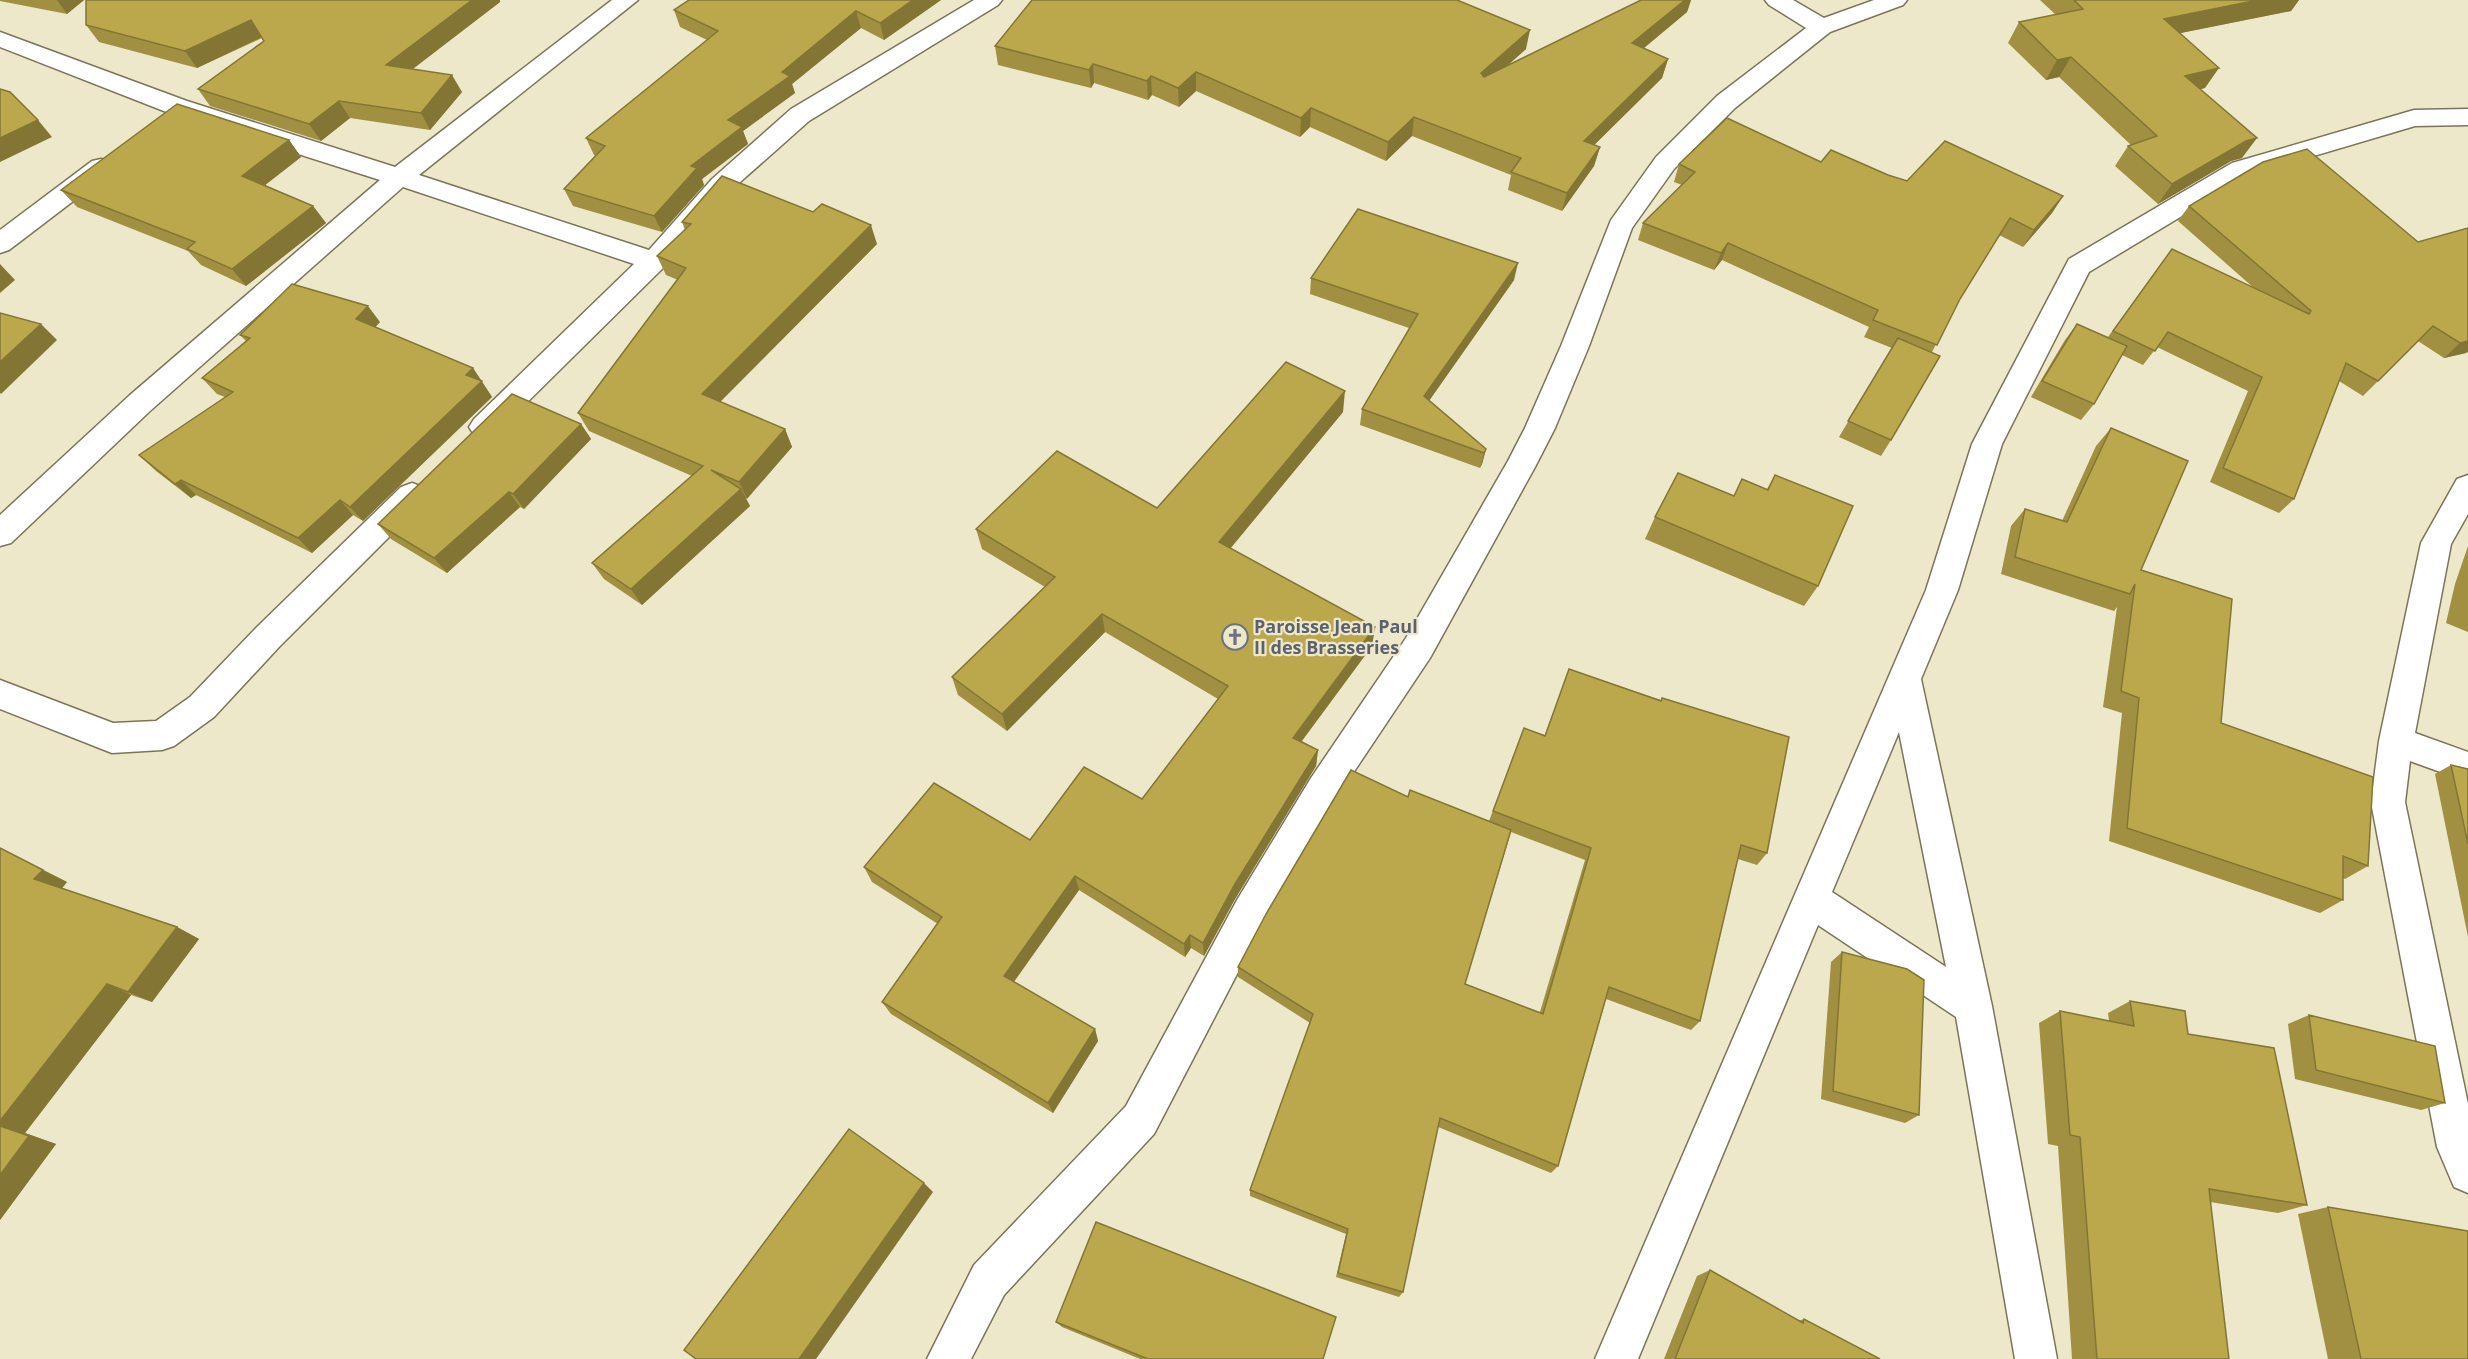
<svg xmlns="http://www.w3.org/2000/svg" width="2468" height="1359" font-family="'Open Sans',sans-serif">
<rect width="100%" height="100%" fill="#eee8ca"/>
<g fill="none" stroke-linecap="round" stroke-linejoin="round">
<g stroke="#7a755a" stroke-width="3">
<g id="street">
<polygon points="612,0 638,0 419,175 649,250 712,179 791,109 974,0 1002,0 998,5 809,121 730,191 663,268 494,435 484,438 474,435 469,427 474,419 634,264 403,187 150,411 11,543 0,546 0,515 130,395 380,180 169,113 0,47 0,32 187,101 395,167"/>
<polygon points="1765,0 1793,0 1824,18 1874,0 1907,0 1903,5 1830,32 1735,108 1674,169 1632,228 1589,346 1555,428 1535,467 1430,658 1335,800 1263,924 1154,1134 1004,1295 971,1359 927,1359 974,1265 1126,1106 1237,900 1311,778 1406,638 1508,461 1525,428 1561,346 1611,220 1656,157 1717,96 1806,28 1769,5"/>
<path d="M 2468,109 L 2468,125 L 2415,126 L 2250,175 L 2089,272 L 2002,444 L 1958,590 L 1921,679 L 1992,1006 L 2057,1359 L 2015,1359 L 1956,1017 L 1818,925 L 1638,1359 L 1595,1359 L 1926,590 L 1972,444 L 2069,259 L 2232,163 L 2414,110 ZM 1899,732 L 1946,967 L 1832,892 Z"/>
<polygon points="101,159 110,161 114,167 110,173 9,250 0,253 0,230 92,161"/>
<polygon points="2468,475 2468,514 2451,544 2415,733 2468,752 2468,782 2410,761 2405,802 2468,1104 2468,1193 2454,1187 2437,1147 2371,802 2379,741 2421,543 2457,479"/>
<polygon points="412,483 423,487 427,495 423,503 279,647 214,717 174,746 162,750 112,753 0,709 0,680 113,723 156,721 190,697 257,627 401,487"/>
</g>
</g>
<use href="#street" fill="#fff" fill-rule="evenodd"/>
</g>
<g fill="#a19041" fill-rule="evenodd">
<polygon points="0,0 84,0 67,14 0,1"/>
<polygon points="86,0 500,0 500,2 412,69 462,92 430,130 350,118 321,141 210,106 198,89 264,41 262,38 197,68 99,42 86,25"/>
<polygon points="689,0 941,0 884,40 861,28 792,84 795,93 743,131 748,144 702,179 704,185 662,232 573,206 564,189 596,156 594,155 586,138 707,40 680,27 674,10"/>
<polygon points="1641,0 1691,0 1687,12 1644,48 1668,59 1662,78 1594,145 1600,147 1594,166 1562,211 1508,190 1511,175 1412,136 1386,161 1310,127 1300,137 1196,91 1179,107 1152,95 1148,100 1094,83 1091,88 998,65 995,46 1526,49 1507,66"/>
<polygon points="2040,0 2299,0 2291,11 2180,33 2205,88 2200,89 2242,158 2231,161 2158,204 2115,166 2128,146 2131,145 2059,77 2046,80 2008,43 2019,22 2056,15"/>
<polygon points="289,140 301,157 265,185 313,206 326,223 246,286 201,265 188,251 77,207 61,190"/>
<polygon points="1821,162 1888,175 1907,181 2063,196 2052,213 2023,247 1999,235 1959,300 1932,352 1891,440 1881,456 1839,437 1892,348 1864,337 1869,327 1722,260 1714,270 1638,240 1643,223 1682,185 1674,182 1679,164"/>
<polygon points="2189,206 2418,242 2466,353 2444,358 2418,341 2363,396 2339,381 2294,499 2279,513 2210,482 2248,391 2157,347 2143,365 2122,355 2094,404 2081,420 2031,397 2065,340 2077,324 2108,337 2172,249 2255,289 2178,221"/>
<polygon points="682,222 877,244 720,402 785,429 792,447 746,499 750,506 642,605 604,579 592,563 692,476 589,431 578,413 678,280 666,275 657,256 685,230"/>
<polygon points="1311,278 1514,280 1429,401 1486,449 1482,464 1480,468 1360,425 1362,409 1409,328 1310,294"/>
<polygon points="380,322 375,327 473,368 492,397 363,521 353,515 312,553 196,495 191,498 156,471 139,455 225,397 217,394 202,378 246,341 240,335"/>
<polygon points="1343,412 1230,549 1375,627 1372,646 1302,741 1318,750 1316,766 1235,899 1204,956 1191,948 1185,957 1079,890 1014,982 1095,1029 1098,1041 1053,1113 891,1014 882,1002 938,924 872,882 864,867 1030,840 1142,799 1218,699 1105,632 1007,731 958,695 952,677 1045,587 982,549 976,529 1157,508"/>
<polygon points="581,424 591,439 524,509 520,507 447,573 391,539 378,524"/>
<polygon points="2111,428 2141,570 2221,723 2368,866 2345,879 2343,878 2343,900 2320,913 2109,841 2122,713 2103,707 2117,607 2114,611 2001,574 2011,526 2025,509 2062,521 2096,446"/>
<polygon points="1775,475 1818,586 1804,606 1645,539 1655,517 1734,496 1767,489"/>
<polygon points="2468,546 2468,632 2446,623 2455,584"/>
<path d="M 1569,669 L 1661,700 L 1662,698 L 1767,853 L 1757,865 L 1738,859 L 1700,1021 L 1691,1030 L 1606,999 L 1558,1166 L 1551,1173 L 1438,1127 L 1403,1292 L 1399,1297 L 1336,1277 L 1346,1234 L 1250,1196 L 1250,1190 L 1310,1023 L 1238,977 L 1238,967 L 1408,797 L 1489,821 L 1524,728 L 1545,735 ZM 1511,832 L 1585,860 L 1540,1012 L 1465,984 Z"/>
<polygon points="2451,765 2468,769 2468,937 2435,774"/>
<polygon points="0,848 67,882 62,888 177,927 199,939 152,1002 131,995 25,1133 56,1144 0,1220"/>
<polygon points="1842,952 1919,1115 1905,1123 1821,1099 1831,962"/>
<polygon points="2130,1001 2188,1034 2307,1205 2278,1213 2210,1202 2229,1359 2072,1359 2058,1146 2048,1144 2039,1023 2060,1011 2109,1021 2108,1013"/>
<polygon points="2309,1015 2445,1103 2421,1110 2295,1079 2288,1024"/>
<polygon points="2328,1207 2468,1359 2328,1359 2298,1214"/>
<polygon points="1710,1270 1798,1321 1804,1319 1880,1359 1664,1359 1697,1276"/>
<polygon points="1056,1322 1323,1359 1140,1359 1062,1327"/>
</g>
<g fill="#837635">
<polygon points="57,0 84,0 67,14"/>
<polygon points="472,0 500,0 500,2 396,82 386,65"/>
<polygon points="913,0 941,0 884,40 880,23"/>
<polygon points="1685,0 1691,0 1687,12 1627,62 1632,43"/>
<polygon points="2258,0 2299,0 2291,11 2151,39 2164,19"/>
<polygon points="856,11 861,28 792,84 795,93 743,131 748,144 702,179 704,185 662,232 654,216 691,166 728,120 782,72"/>
<polygon points="251,20 262,37 197,68 185,51"/>
<polygon points="1530,30 1526,49 1477,92 1481,73"/>
<polygon points="2071,57 2059,77 2046,80 2057,60"/>
<polygon points="1668,59 1662,78 1579,160 1584,141"/>
<polygon points="1093,64 1094,83 1091,88 1089,70"/>
<polygon points="2219,68 2205,88 2171,96 2185,76"/>
<polygon points="1196,72 1196,91 1179,107 1178,88"/>
<polygon points="452,75 462,92 430,130 421,113"/>
<polygon points="1151,76 1152,95 1148,100 1147,81"/>
<polygon points="339,101 350,118 321,141 309,124"/>
<polygon points="1311,108 1310,127 1300,137 1301,118"/>
<polygon points="1414,117 1412,136 1386,161 1388,142"/>
<polygon points="38,120 52,137 0,162 0,138"/>
<polygon points="2257,138 2242,158 2231,161 2158,204 2172,184 2246,141"/>
<polygon points="289,140 301,157 255,193 242,176"/>
<polygon points="1600,147 1594,166 1562,211 1567,193"/>
<polygon points="2063,196 2052,213 2023,247 2034,230"/>
<polygon points="313,206 326,223 246,286 232,269"/>
<polygon points="871,225 877,244 710,412 702,394"/>
<polygon points="1728,243 1722,260 1714,270 1721,253"/>
<polygon points="1518,263 1514,280 1421,412 1424,396"/>
<polygon points="0,264 15,280 0,293"/>
<polygon points="368,306 380,322 368,335 356,319"/>
<polygon points="41,324 57,340 1,394 0,393 0,362"/>
<polygon points="2468,341 2468,352 2466,353 2444,358 2460,343"/>
<polygon points="473,368 492,397 363,521 350,507 466,375"/>
<polygon points="1345,391 1343,412 1219,562 1219,542"/>
<polygon points="581,424 591,439 524,509 513,494"/>
<polygon points="785,429 792,447 747,499 739,482"/>
<polygon points="1486,449 1482,464 1480,468 1484,453"/>
<polygon points="181,480 196,495 191,498 175,484"/>
<polygon points="741,489 750,506 642,605 631,589"/>
<polygon points="509,492 520,507 447,573 434,558"/>
<polygon points="340,500 353,515 312,553 298,538"/>
<polygon points="1102,614 1105,632 1007,731 1002,714"/>
<polygon points="1375,627 1372,646 1292,754 1293,738"/>
<polygon points="1318,750 1316,766 1235,899 1204,956 1203,943 1235,884"/>
<polygon points="43,870 67,882 59,892 34,879"/>
<polygon points="1075,876 1079,890 1009,988 1004,976"/>
<polygon points="177,927 199,939 152,1002 128,992"/>
<polygon points="1190,935 1191,948 1185,957 1184,944"/>
<polygon points="107,984 131,995 25,1133 56,1144 0,1220 0,1121"/>
<polygon points="1095,1029 1098,1041 1053,1113 1048,1103"/>
<polygon points="924,1183 933,1192 816,1359 799,1359"/>
</g>
<g fill="#bba84c" stroke="#837635" stroke-width="1.5">
<polygon points="86,0 472,0 386,65 452,75 421,113 339,101 309,124 198,89 264,41 251,20 185,51 86,25"/>
<polygon points="689,0 913,0 880,23 856,11 782,72 790,76 728,120 742,127 691,166 697,168 654,216 564,189 605,146 586,138 718,31 674,10"/>
<polygon points="1032,0 1457,0 1530,30 1481,73 1484,77 1641,0 1685,0 1632,43 1668,59 1584,141 1600,147 1567,193 1511,172 1521,158 1414,117 1388,142 1311,108 1301,118 1196,72 1178,88 1151,76 1147,81 1093,64 1089,70 995,46"/>
<polygon points="2074,0 2258,0 2164,19 2219,68 2185,76 2257,138 2246,141 2172,184 2128,146 2157,136 2071,57 2057,60 2019,22 2083,9"/>
<polygon points="0,89 10,92 38,120 0,138"/>
<polygon points="177,104 289,140 242,176 313,206 232,269 187,249 195,242 61,190"/>
<polygon points="1727,118 1821,162 1831,150 1888,175 1907,181 1945,141 2063,196 2034,230 2010,218 1960,299 1937,345 1873,320 1878,310 1728,243 1721,253 1643,223 1695,172 1679,164"/>
<polygon points="2307,149 2418,242 2468,228 2468,341 2460,343 2433,326 2378,381 2346,363 2294,499 2223,468 2262,377 2168,332 2155,351 2113,331 2172,249 2309,314 2311,311 2189,206 2263,162"/>
<polygon points="722,176 813,212 822,204 871,225 702,394 785,429 739,482 711,470 741,489 631,589 592,563 703,466 578,413 686,268 657,256 691,224 682,222"/>
<polygon points="1358,209 1518,263 1424,396 1486,449 1484,453 1362,409 1418,314 1311,278"/>
<polygon points="292,284 368,306 356,319 473,368 466,375 482,381 350,507 340,500 298,538 181,480 175,484 139,455 233,392 202,378 250,338 240,335"/>
<polygon points="0,313 41,324 0,362"/>
<polygon points="2077,324 2127,346 2094,404 2042,381"/>
<polygon points="1898,338 1940,356 1891,440 1848,421"/>
<polygon points="1286,362 1345,391 1219,542 1375,627 1293,738 1318,750 1235,884 1203,943 1190,935 1184,944 1075,876 1004,976 1095,1029 1048,1103 882,1002 942,917 864,867 934,783 1030,840 1084,767 1142,799 1228,686 1102,614 1002,714 952,677 1055,577 976,529 1057,451 1157,508"/>
<polygon points="512,394 581,424 513,494 509,492 434,558 378,524"/>
<polygon points="2111,428 2188,461 2141,570 2232,599 2221,723 2373,777 2368,866 2343,856 2343,900 2127,828 2139,698 2121,691 2135,584 2130,594 2015,557 2025,509 2067,522"/>
<polygon points="1678,473 1734,496 1742,479 1768,490 1775,475 1853,506 1818,586 1655,517"/>
<polygon points="1569,669 1661,701 1662,698 1789,737 1767,853 1741,845 1700,1021 1609,987 1558,1166 1440,1118 1403,1292 1338,1273 1348,1229 1250,1190 1313,1014 1238,967 1266,914 1351,770 1408,797 1410,790 1511,830 1465,984 1543,1014 1591,848 1493,811 1524,728 1545,736"/>
<polygon points="2451,765 2468,769 2468,844"/>
<polygon points="0,848 43,870 34,879 177,927 128,992 107,984 0,1121"/>
<polygon points="1842,952 1907,969 1924,980 1919,1115 1833,1091"/>
<polygon points="2130,1001 2185,1011 2188,1034 2274,1048 2307,1205 2209,1189 2229,1359 2097,1359 2080,1137 2070,1135 2060,1011 2134,1026"/>
<polygon points="2309,1015 2435,1046 2445,1103 2316,1070"/>
<polygon points="0,1126 29,1136 0,1175"/>
<polygon points="849,1129 924,1183 799,1359 696,1359 684,1350"/>
<polygon points="2328,1207 2468,1231 2468,1359 2361,1359"/>
<polygon points="1096,1222 1336,1317 1323,1359 1148,1359 1056,1322"/>
<polygon points="1710,1270 1803,1323 1804,1319 1880,1359 1675,1359"/>
</g>
<defs>
<g id="church-ring" transform="scale(1.35)"><circle r="9.5" fill="#eee8ca" stroke="#6b7280" stroke-width="1.5"/><path d="M-1.2-6h2.4v3.5h3.3v2.4h-3.3V6h-2.4V-.1h-3.3v-2.4h3.3Z" fill="#6b7280"/></g>
</defs>
<g fill-rule="evenodd">
<use href="#church-ring" x="1235" y="637"/>
</g>
<g text-anchor="middle" stroke-width="4.5" stroke-linejoin="round" paint-order="stroke">
<g font-size="18" font-weight="bold" fill="#5b616d" stroke="#eee8ca" text-anchor="start">
<text x="1254" y="633">Paroisse Jean Paul<tspan x="1254" dy="21">II des Brasseries</tspan></text>
</g>
</g>
</svg>
